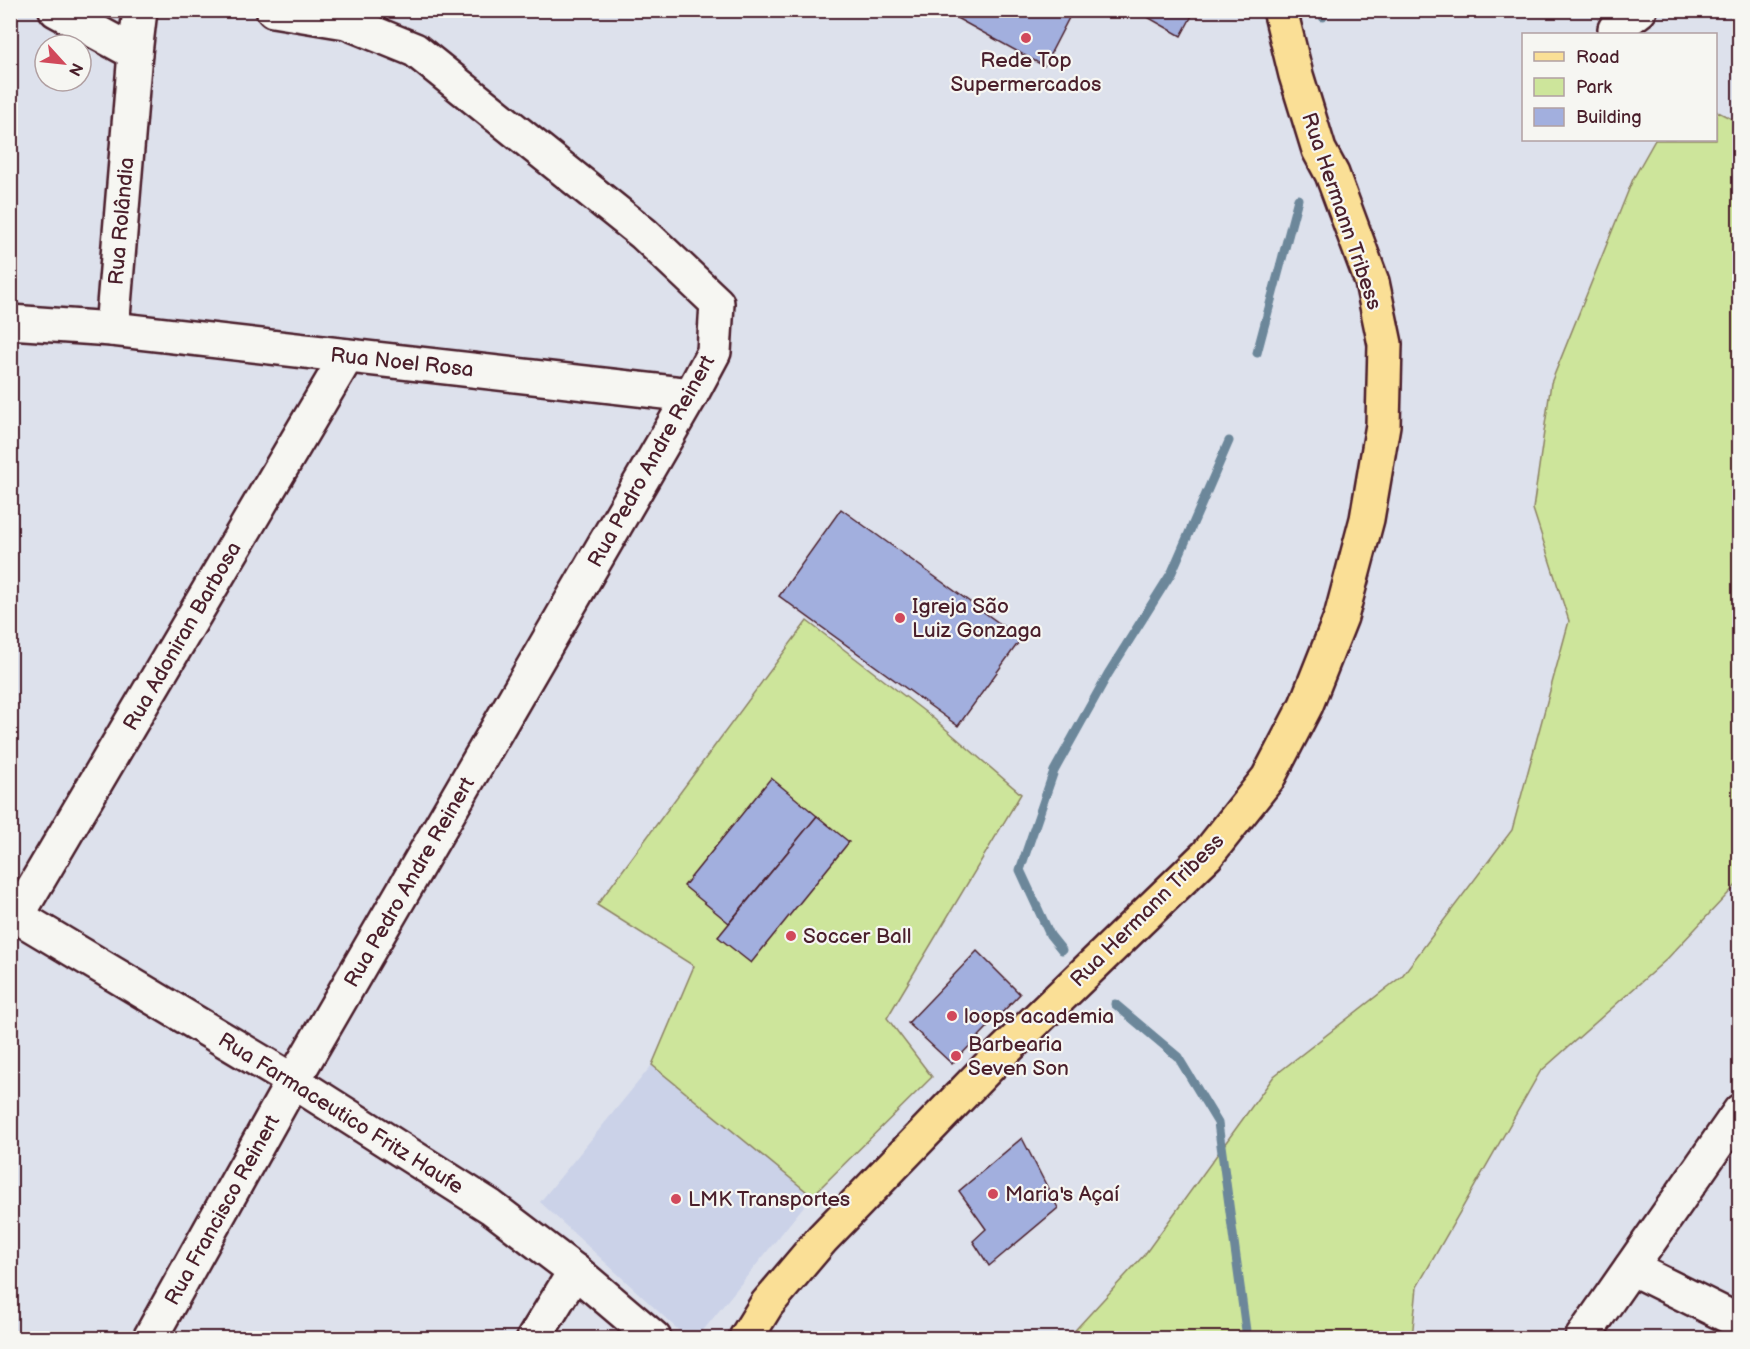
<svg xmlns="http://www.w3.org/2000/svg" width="1750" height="1349" font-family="'Balsamiq Sans',sans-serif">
<rect width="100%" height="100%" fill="#dde1ec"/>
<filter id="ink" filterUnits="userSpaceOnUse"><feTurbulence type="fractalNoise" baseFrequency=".0167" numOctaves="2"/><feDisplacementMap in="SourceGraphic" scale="12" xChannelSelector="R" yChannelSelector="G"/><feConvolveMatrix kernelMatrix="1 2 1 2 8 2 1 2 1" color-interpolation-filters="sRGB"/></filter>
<g filter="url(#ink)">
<polygon fill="#cbd2e8" points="652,1065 812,1196 697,1338 687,1338 540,1202"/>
<g fill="#cde59b" stroke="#8c8263" stroke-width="1.5">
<polygon points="1716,111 1740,123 1739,882 1667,959 1540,1072 1417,1287 1412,1338 1068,1338 1145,1254 1274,1076 1402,976 1512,830 1569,621 1533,509 1551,383 1633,179 1655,140 1716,140"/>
<polygon points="807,621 933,718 1021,794 887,1018 932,1077 812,1196 652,1065 694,966 597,905"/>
</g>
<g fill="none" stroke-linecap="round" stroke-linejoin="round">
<g stroke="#6c879a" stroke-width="9">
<polyline points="1323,10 1323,17"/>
<polyline points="1257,353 1298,199"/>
<polyline points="1062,950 1050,935 1020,870 1054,771 1108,674 1172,572 1229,441"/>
<polyline points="1115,1004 1178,1057 1218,1123 1247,1338"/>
</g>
</g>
<g fill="#a2afde" stroke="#4a1f2b" stroke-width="1.5">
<polygon points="942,10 1073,10 1044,66"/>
<polygon points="1135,10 1195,10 1181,36"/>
<polygon points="841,509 1021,639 958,726 779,596"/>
<polygon points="771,778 817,816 729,923 684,886"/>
<polygon points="817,816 849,842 751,963 718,937"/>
<polygon points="977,951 1020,994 952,1064 908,1023"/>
<polygon points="1022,1138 1058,1208 989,1266 973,1241 986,1229 959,1191"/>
</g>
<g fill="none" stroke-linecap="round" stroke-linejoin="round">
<g stroke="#4a1f2b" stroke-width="38">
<g id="minor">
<polyline points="56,10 135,53"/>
<polyline points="1615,29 1640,10"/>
<polyline points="10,322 112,329 135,53 140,10"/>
<polyline points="112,329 691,395"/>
<polyline points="10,912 293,1081 491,1207 575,1271 654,1338"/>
<polyline points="17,916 347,356"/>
<polyline points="1631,1268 1740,1322"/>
<polyline points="150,1338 293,1081 691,395 714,352 717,303 644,234 415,50 346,22 273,10"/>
<polyline points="534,1338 575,1271"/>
<polyline points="1582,1338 1740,1111"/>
</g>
</g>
<g stroke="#4a1f2b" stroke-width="38">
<polyline id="major" points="746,1338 767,1304 822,1239 853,1207 998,1057 1207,855 1268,778 1306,705 1341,617 1367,519 1383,425 1385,344 1372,282 1332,174 1319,150 1296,75 1280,10"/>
</g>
<use href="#minor" stroke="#f6f6f2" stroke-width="33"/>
<use href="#major" stroke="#fadf96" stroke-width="33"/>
</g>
</g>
<g fill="#d1495b" stroke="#f6f6f2" stroke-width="2">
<circle cx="1026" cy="38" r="6"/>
<circle cx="900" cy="618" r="6"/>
<circle cx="791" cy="936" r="6"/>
<circle cx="952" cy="1016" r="6"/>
<circle cx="956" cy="1056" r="6"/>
<circle cx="993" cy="1194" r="6"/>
<circle cx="676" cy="1199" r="6"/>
</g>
<g text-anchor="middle" stroke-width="4.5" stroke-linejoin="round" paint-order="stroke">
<g font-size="21" fill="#4a1f2b" stroke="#f6f6f2" text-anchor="start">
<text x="1026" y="67" text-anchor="middle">Rede Top<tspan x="1026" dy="24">Supermercados</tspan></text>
<text x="912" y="613">Igreja São<tspan x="912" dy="24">Luiz Gonzaga</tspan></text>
<text x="803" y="943">Soccer Ball</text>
<text x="964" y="1023">loops academia</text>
<text x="968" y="1051">Barbearia<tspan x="968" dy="24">Seven Son</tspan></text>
<text x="1005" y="1201">Maria's Açaí</text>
<text x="688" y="1206">LMK Transportes</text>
</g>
<g font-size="21" fill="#4a1f2b" stroke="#f6f6f2">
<text transform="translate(1342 211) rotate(71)" y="7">Rua Hermann Tribess</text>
<text transform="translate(121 221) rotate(-85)" y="7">Rua Rolândia</text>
<text transform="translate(402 362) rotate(6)" y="7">Rua Noel Rosa</text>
<text transform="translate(651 461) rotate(-61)" y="7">Rua Pedro Andre Reinert</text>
<text transform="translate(182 636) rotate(-60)" y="7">Rua Adoniran Barbosa</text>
<text transform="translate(409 882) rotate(-60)" y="7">Rua Pedro Andre Reinert</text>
<text transform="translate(1147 910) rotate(-45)" y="7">Rua Hermann Tribess</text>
<text transform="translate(341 1113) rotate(32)" y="7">Rua Farmaceutico Fritz Haufe</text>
<text transform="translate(222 1210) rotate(-61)" y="7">Rua Francisco Reinert</text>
</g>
</g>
<rect width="1750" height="1349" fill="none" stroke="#f6f6f2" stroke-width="36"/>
<rect x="18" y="18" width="1714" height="1313" fill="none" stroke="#4a1f2b" stroke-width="2" filter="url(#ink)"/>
<rect x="1522" y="33" width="195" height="108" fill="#f6f6f2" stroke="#b1a0a2" stroke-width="1.5"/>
<rect x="1534" y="52" width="30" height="9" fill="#fadf96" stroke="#b1a0a2" stroke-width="1.5"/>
<text x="1576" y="63" font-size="18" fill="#4a1f2b">Road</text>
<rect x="1534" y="78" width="30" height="18" fill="#cde59b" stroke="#b1a0a2" stroke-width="1.5"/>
<text x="1576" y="93" font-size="18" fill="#4a1f2b">Park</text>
<rect x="1534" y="108" width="30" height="18" fill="#a2afde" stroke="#b1a0a2" stroke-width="1.5"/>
<text x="1576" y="123" font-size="18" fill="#4a1f2b">Building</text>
<g transform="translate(63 63) rotate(117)"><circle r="28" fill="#f6f6f2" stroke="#b1a0a2" stroke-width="1.5"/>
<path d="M0-4.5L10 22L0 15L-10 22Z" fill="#d1495b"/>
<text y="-9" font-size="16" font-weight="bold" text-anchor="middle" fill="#4a1f2b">N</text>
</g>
</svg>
